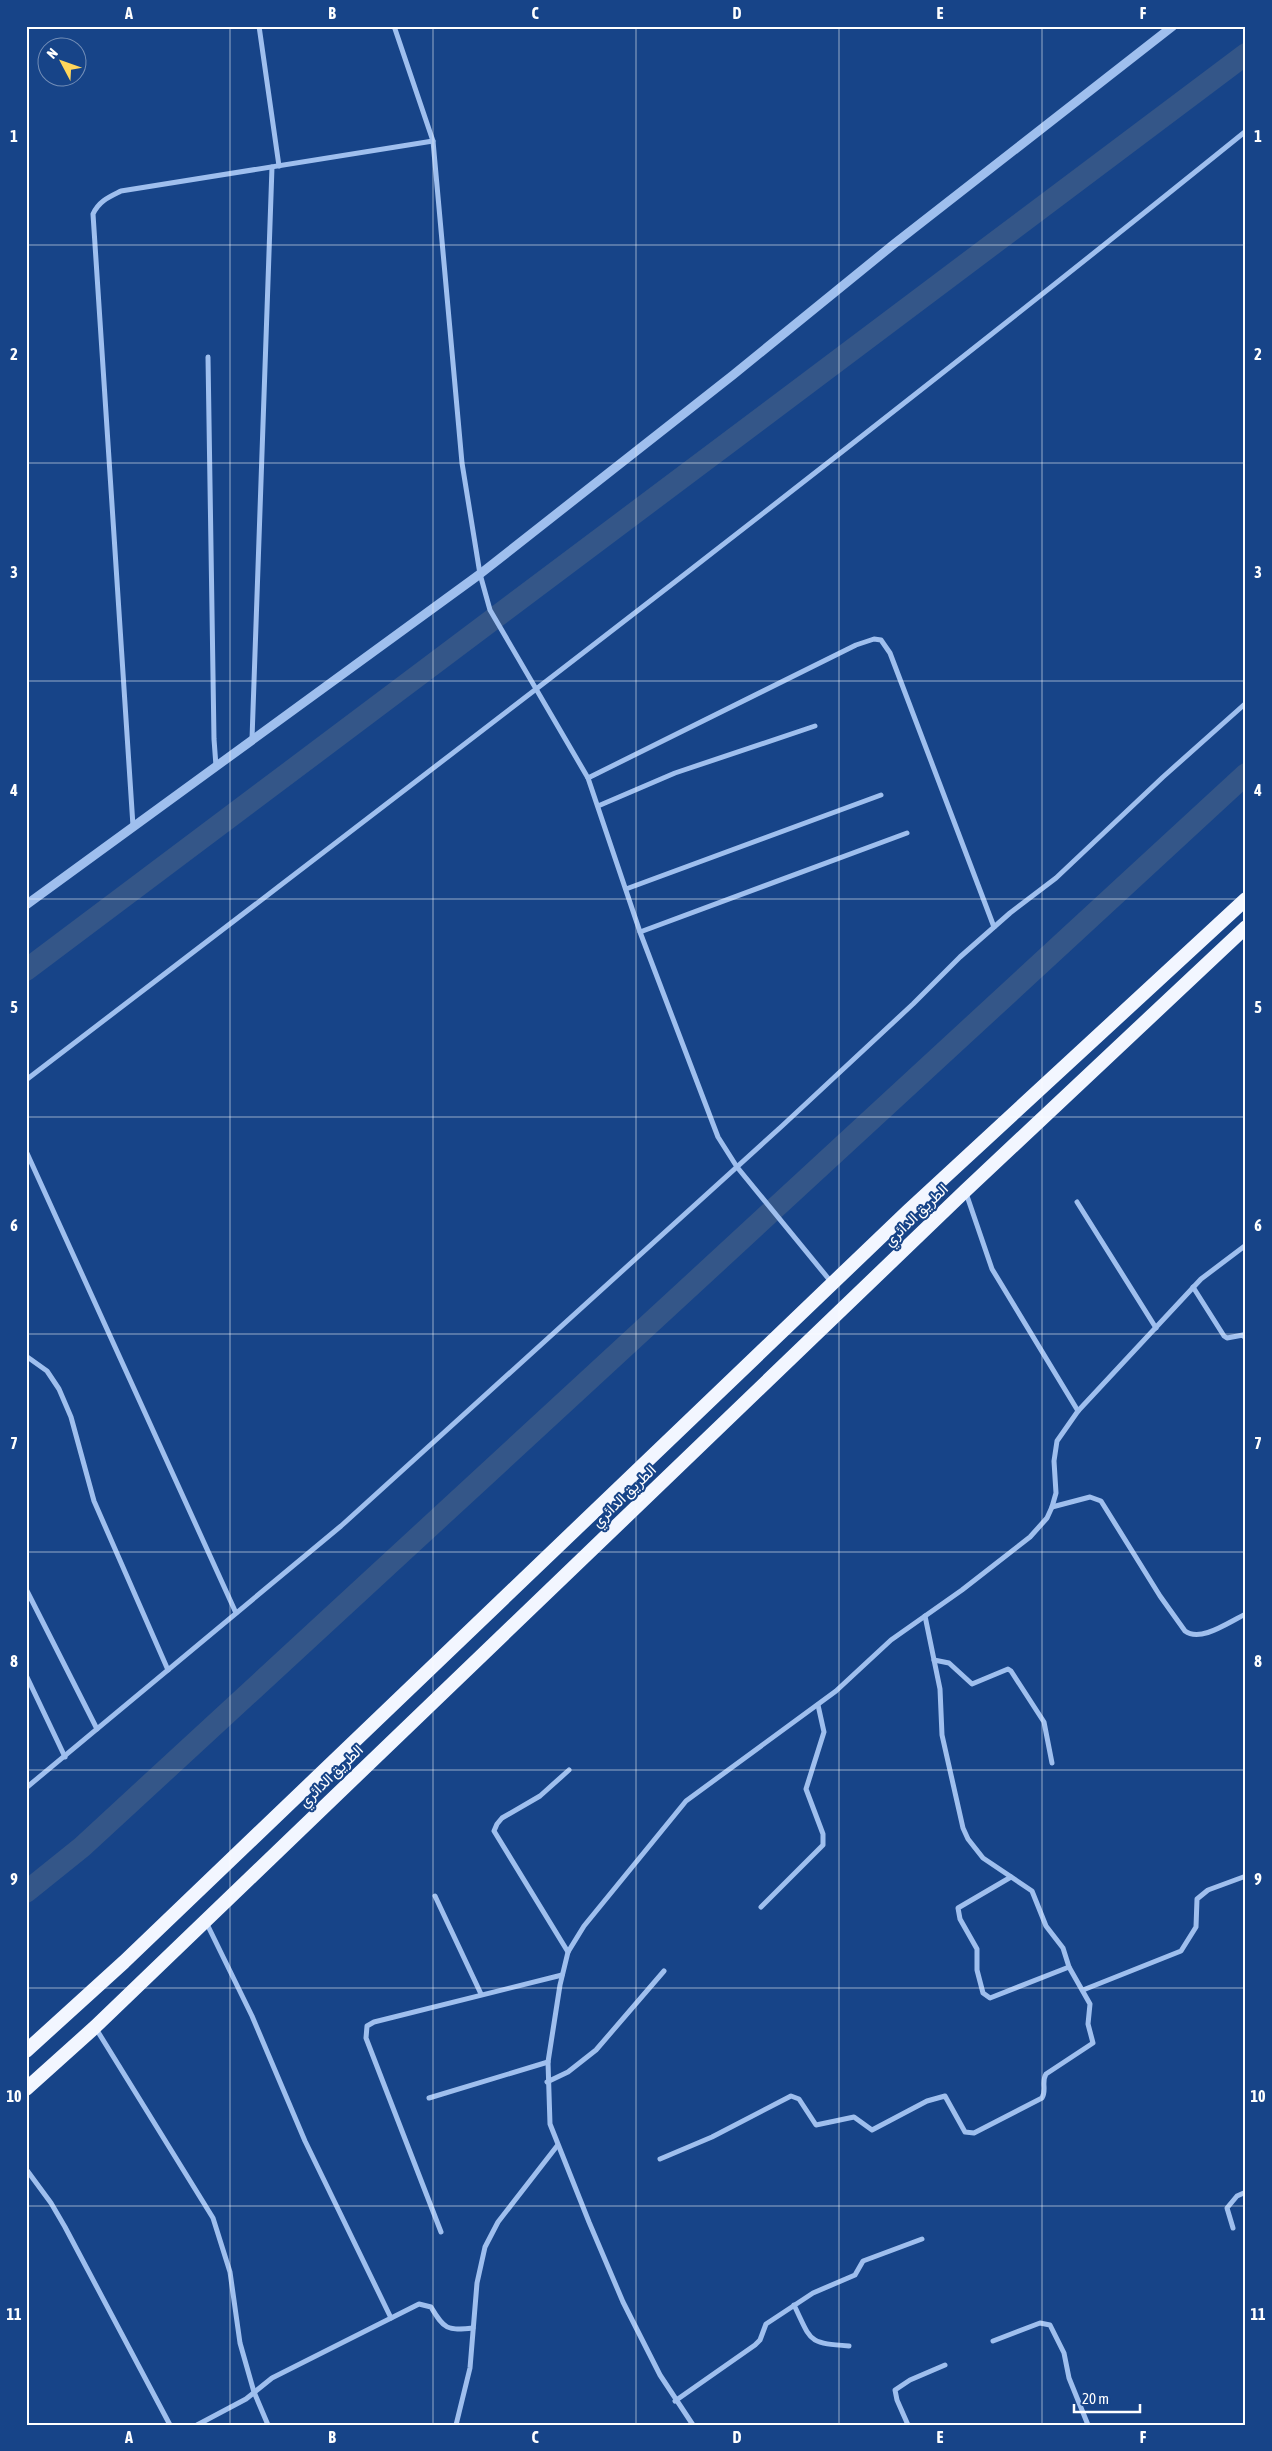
<svg xmlns="http://www.w3.org/2000/svg" width="1272" height="2451" font-family="'Asap Condensed',Vazirmatn,sans-serif">
<rect width="100%" height="100%" fill="#174488"/>
<g fill="none" stroke-linecap="round" stroke-linejoin="round">
<g stroke="#345688" stroke-width="22">
<polyline points="26,970 1246,54"/>
<polyline points="26,1892 82,1847 1246,774"/>
</g>
<g stroke="#9fbfee" stroke-width="5">
<polyline points="259,26 279,166"/>
<polyline points="394,26 433,141 462,463 480,574 490,610 588,778 640,932 718,1137 737,1167 832,1283"/>
<polyline points="208,357 214,739 216,766"/>
<polyline points="252,739 272,167"/>
<polyline points="588,778 856,645 874,639 881,640 890,653 994,927"/>
<polyline points="598,806 675,773 815,726"/>
<path d="M 133,826 L 93,214 C 99,201 109,197 121,191 L 433,141"/>
<polyline points="626,889 881,795"/>
<polyline points="640,932 907,833"/>
<path d="M 26,1080 C 435,767 845,455 1246,131"/>
<polyline points="26,1151 236,1613"/>
<polyline points="966,1193 992,1269 1078,1411"/>
<polyline points="1077,1202 1156,1328"/>
<polyline points="1193,1287 1224,1336 1227,1338 1243,1335 1246,1339"/>
<polyline points="26,1356 47,1371 59,1389 71,1417 94,1501 168,1670"/>
<path d="M 1052,1507 L 1090,1497 L 1101,1501 L 1160,1596 L 1185,1631 C 1201,1643 1230,1621 1246,1614"/>
<polyline points="26,1589 97,1729"/>
<polyline points="934,1660 949,1663 972,1684 1008,1669 1011,1671 1044,1722 1052,1763"/>
<polyline points="26,1675 65,1757"/>
<polyline points="26,1788 341,1526 782,1126 913,1004 960,957 1010,913 1056,878 1163,777 1246,703"/>
<polyline points="1011,1877 958,1908 960,1919 977,1949 977,1970 983,1993 990,1998 1069,1967"/>
<polyline points="435,1896 481,1994"/>
<polyline points="761,1907 823,1845 823,1834 806,1789 824,1732 818,1705"/>
<polyline points="206,1922 252,2016 305,2141 391,2318"/>
<polyline points="568,1952 494,1831 497,1824 502,1818 540,1796 569,1770"/>
<polyline points="1083,1990 1181,1951 1196,1927 1197,1899 1208,1890 1246,1876"/>
<polyline points="95,2027 213,2218 230,2272 240,2343 254,2392 268,2425"/>
<polyline points="547,2082 568,2072 596,2050 664,1971"/>
<polyline points="429,2098 548,2062"/>
<path d="M 660,2159 L 712,2137 L 791,2096 L 799,2099 L 816,2125 L 854,2117 L 872,2130 L 927,2101 L 945,2096 L 965,2132 L 974,2133 L 1042,2098 C 1047,2090 1041,2082 1046,2074 L 1093,2043 L 1088,2024 L 1090,2004 L 1069,1967 L 1063,1948 L 1046,1926 L 1032,1891 L 983,1858 L 968,1839 L 963,1828 L 942,1735 L 940,1689 L 925,1616"/>
<polyline points="26,2169 51,2203 65,2227 170,2425"/>
<polyline points="1233,2228 1227,2208 1237,2196 1246,2192"/>
<polyline points="441,2232 366,2038 367,2026 374,2022 562,1975"/>
<path d="M 794,2305 C 812,2342 807,2343 849,2346"/>
<polyline points="993,2341 1040,2323 1050,2325 1064,2353 1069,2378 1088,2425"/>
<polyline points="675,2401 755,2345 760,2340 766,2324 813,2293 855,2275 863,2261 922,2239"/>
<path d="M 197,2425 L 246,2399 L 272,2378 L 419,2304 L 431,2307 C 444,2329 447,2331 473,2328"/>
<polyline points="456,2425 470,2368 477,2283 485,2247 498,2222 557,2146"/>
<polyline points="693,2425 660,2375 623,2302 589,2222 550,2124 548,2062 560,1985 568,1952 584,1926 686,1801 836,1691 891,1640 962,1590 1030,1537 1047,1518 1052,1507 1056,1493 1054,1461 1057,1441 1078,1411 1201,1279 1246,1245"/>
<polyline points="908,2425 897,2400 895,2390 910,2380 945,2365"/>
</g>
<polyline stroke="#9fbfee" stroke-width="9" points="26,905 480,574 733,375 894,244 1173,26"/>
<g stroke="#f2f6ff" stroke-width="14">
<polyline points="26,2051 124,1962 908,1211 1246,899"/>
<polyline points="26,2089 95,2027 965,1191 1246,927"/>
</g>
</g>
<path fill="none" stroke="#fff" stroke-width="1" stroke-opacity="0.55" d="M 230,26 L 230,2425M 433,26 L 433,2425M 636,26 L 636,2425M 839,26 L 839,2425M 1042,26 L 1042,2425M 26,245 L 1246,245M 26,463 L 1246,463M 26,681 L 1246,681M 26,899 L 1246,899M 26,1117 L 1246,1117M 26,1334 L 1246,1334M 26,1552 L 1246,1552M 26,1770 L 1246,1770M 26,1988 L 1246,1988M 26,2206 L 1246,2206"/>
<g text-anchor="middle" stroke-width="4" stroke-linejoin="round" paint-order="stroke">
<g font-size="15" fill="#fff" stroke="#174488">
<text transform="translate(916 1215) rotate(-44)" y="5">الطريق الدائري</text>
<text transform="translate(624 1496) rotate(-44)" y="5">الطريق الدائري</text>
<text transform="translate(331 1776) rotate(-44)" y="5">الطريق الدائري</text>
</g>
</g>
<rect width="1272" height="2451" fill="none" stroke="#174488" stroke-width="55"/>
<g transform="translate(62 62) rotate(311)"><circle r="24" fill="#174488" stroke="#748fb8"/>
<path d="M0-4L9 19L0 12L-9 19Z" fill="#ffd65b"/>
<text y="-8" font-size="14" font-weight="bold" text-anchor="middle" fill="#ffffff">N</text>
</g>
<path d="M1074 2404v8h66v-8" fill="none" stroke="#ffffff" stroke-width="2.5"/>
<text x="1082" y="2404" font-size="15" fill="#ffffff" stroke="#174488" stroke-width="4" paint-order="stroke">20 m</text>
<rect x="28" y="28" width="1216" height="2396" fill="none" stroke="#fff" stroke-width="2"/>
<g font-size="16" text-anchor="middle" font-weight="bold" fill="#fff">
<text x="129" y="19">A</text>
<text x="332" y="19">B</text>
<text x="535" y="19">C</text>
<text x="737" y="19">D</text>
<text x="940" y="19">E</text>
<text x="1143" y="19">F</text>
<text x="14" y="142">1</text>
<text x="1258" y="142">1</text>
<text x="14" y="360">2</text>
<text x="1258" y="360">2</text>
<text x="14" y="578">3</text>
<text x="1258" y="578">3</text>
<text x="14" y="796">4</text>
<text x="1258" y="796">4</text>
<text x="14" y="1013">5</text>
<text x="1258" y="1013">5</text>
<text x="14" y="1231">6</text>
<text x="1258" y="1231">6</text>
<text x="14" y="1449">7</text>
<text x="1258" y="1449">7</text>
<text x="14" y="1667">8</text>
<text x="1258" y="1667">8</text>
<text x="14" y="1885">9</text>
<text x="1258" y="1885">9</text>
<text x="14" y="2102">10</text>
<text x="1258" y="2102">10</text>
<text x="14" y="2320">11</text>
<text x="1258" y="2320">11</text>
<text x="129" y="2443">A</text>
<text x="332" y="2443">B</text>
<text x="535" y="2443">C</text>
<text x="737" y="2443">D</text>
<text x="940" y="2443">E</text>
<text x="1143" y="2443">F</text>
</g>
</svg>
